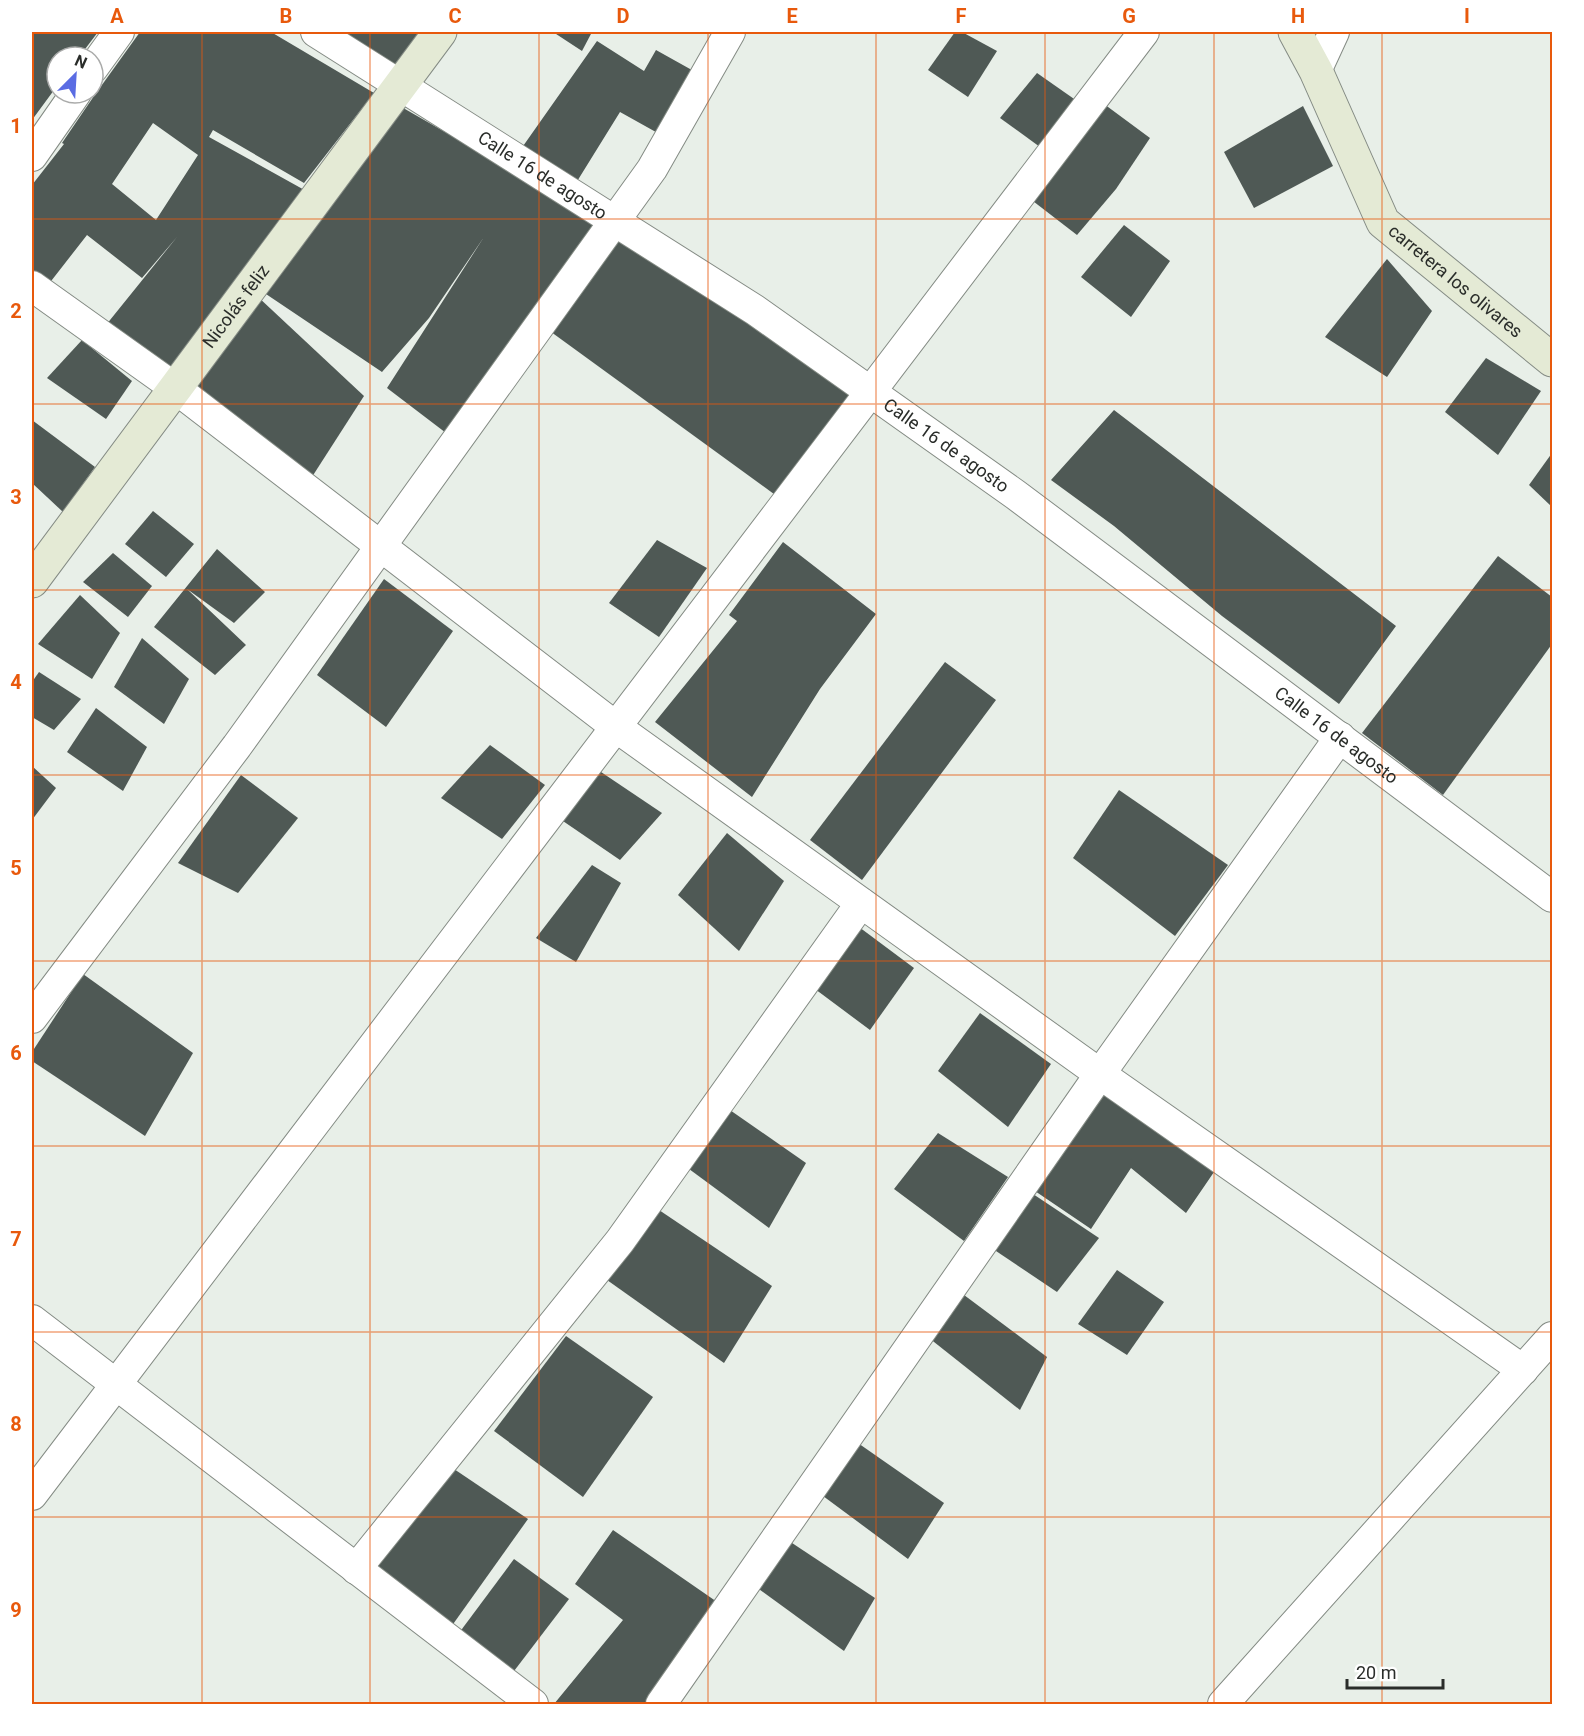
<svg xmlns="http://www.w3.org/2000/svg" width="1584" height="1736" font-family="Roboto,sans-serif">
<rect width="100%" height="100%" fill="#e8efe8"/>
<g fill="#4f5955" fill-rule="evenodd">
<polygon points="32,32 98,32 79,57 57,57 57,86 32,120"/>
<path d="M 140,32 L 271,32 L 374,93 L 304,183 L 213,130 L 209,137 L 308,192 L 172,378 L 106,325 L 177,237 L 142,278 L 87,235 L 48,285 L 32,272 L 32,185 L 64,144 L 62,143 L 94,96 ZM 153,123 L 198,155 L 156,220 L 112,184 Z"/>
<polygon points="340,32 425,32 397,70"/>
<polygon points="553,32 592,32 582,51"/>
<polygon points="955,32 962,32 997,51 968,97 928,70"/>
<polygon points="597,41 644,71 656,50 699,74 663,136 620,112 576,183 521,149"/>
<polygon points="1037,73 1077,101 1040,147 1000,118"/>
<polygon points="1104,104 1150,138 1116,189 1077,235 1029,198"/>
<polygon points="398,105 604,223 450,436 387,388 484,237 429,318 382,372 260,290"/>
<polygon points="1303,106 1333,166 1254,208 1224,152"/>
<polygon points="1124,225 1170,261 1131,317 1081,277"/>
<polygon points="614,233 857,394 778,497 547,329"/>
<polygon points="1387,259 1432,311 1387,377 1325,337"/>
<polygon points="257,296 364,396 310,480 189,387"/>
<polygon points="82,340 132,381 106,419 47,378"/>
<polygon points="1486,358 1541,391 1498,455 1445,412"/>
<polygon points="1114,410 1396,626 1339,704 1222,616 1114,526 1051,480"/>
<polygon points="32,420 95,467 63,512 32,483"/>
<polygon points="1552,453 1552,507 1529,485"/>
<polygon points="153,511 194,544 166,577 125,544"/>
<polygon points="657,540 707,568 659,637 609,603"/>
<polygon points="783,542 876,614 820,689 752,797 655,722 737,621 729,615"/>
<polygon points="217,549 265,592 234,623 187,589 246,645 215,675 154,627"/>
<polygon points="113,553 152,586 128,617 83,582"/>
<polygon points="1498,556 1552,597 1552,644 1443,795 1362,733"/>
<polygon points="384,579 453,631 386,727 317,675"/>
<polygon points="80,595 120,633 92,679 38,644"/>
<polygon points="142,638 189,679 164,724 114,687"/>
<polygon points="945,662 996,700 862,880 810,840"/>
<polygon points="39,672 81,699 54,730 32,717 32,682"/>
<polygon points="96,708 147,747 123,791 67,752"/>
<polygon points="490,745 545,785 502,839 441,798"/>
<polygon points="32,766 56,788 32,820"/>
<polygon points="601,772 662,813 620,860 560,819"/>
<polygon points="241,775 298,818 238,893 178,863"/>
<polygon points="1119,790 1228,865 1175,936 1073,858"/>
<polygon points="727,833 784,881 739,951 678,895"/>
<polygon points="592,865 621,883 576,962 536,938"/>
<polygon points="859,927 914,968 870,1030 815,989"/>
<polygon points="83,974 193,1053 145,1136 32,1061 32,1052"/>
<polygon points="980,1013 1051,1064 1008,1127 938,1071"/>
<polygon points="1101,1085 1214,1172 1186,1213 1131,1168 1091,1229 1032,1189"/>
<polygon points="727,1108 806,1163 769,1228 685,1166"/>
<polygon points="938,1133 1008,1177 964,1241 894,1189"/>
<polygon points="1033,1194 1099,1238 1057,1292 993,1249"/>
<polygon points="659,1210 772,1286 724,1363 607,1280"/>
<polygon points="1117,1270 1164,1302 1127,1355 1078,1324"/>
<polygon points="960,1292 1047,1357 1020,1410 929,1338"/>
<polygon points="566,1336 653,1397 583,1497 494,1431"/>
<polygon points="855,1441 944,1503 908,1559 819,1493"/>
<polygon points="454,1469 528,1519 451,1627 373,1567"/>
<polygon points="613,1530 720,1604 651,1704 554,1704 623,1620 575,1584"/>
<polygon points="786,1539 875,1598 844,1651 756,1587"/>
<polygon points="514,1559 569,1599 511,1675 459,1633"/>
</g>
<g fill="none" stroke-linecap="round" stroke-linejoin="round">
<g stroke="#848b84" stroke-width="32">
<g id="street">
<path id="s1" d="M 316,32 L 755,310 L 1016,495 L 1552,897"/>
<polyline points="93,68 119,32"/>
<polyline points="1316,71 1334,32"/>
<polyline points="32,156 76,93"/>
<polyline points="32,286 175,388 616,727 1100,1074 661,1704"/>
<polyline points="1340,737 1100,1074 1523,1370"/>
<polyline points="32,1018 237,746 652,169 730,32"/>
<polyline points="32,1320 533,1704"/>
<polyline points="32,1495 1144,32"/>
<polyline points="356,1569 620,1241 861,903"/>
<polyline points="1223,1704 1552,1337"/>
</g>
</g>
<g stroke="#848b84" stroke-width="35">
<g id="secondary">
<path id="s2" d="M 1295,32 L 1316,71 L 1383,222 L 1552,360"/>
<path id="s3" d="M 32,581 L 440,32"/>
</g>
</g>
<use href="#street" stroke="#fff" stroke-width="30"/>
<use href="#secondary" stroke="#e4ead5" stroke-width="33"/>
</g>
<path fill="none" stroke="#e8590c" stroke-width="1.5" stroke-opacity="0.55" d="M 202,32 L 202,1704M 370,32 L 370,1704M 539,32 L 539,1704M 708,32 L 708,1704M 876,32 L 876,1704M 1045,32 L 1045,1704M 1214,32 L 1214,1704M 1382,32 L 1382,1704M 32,219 L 1552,219M 32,404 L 1552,404M 32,590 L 1552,590M 32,775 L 1552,775M 32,961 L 1552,961M 32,1146 L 1552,1146M 32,1332 L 1552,1332M 32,1517 L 1552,1517"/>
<g text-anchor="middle" stroke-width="6" stroke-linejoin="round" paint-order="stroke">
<g font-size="18" fill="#2a2d2a" stroke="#fff">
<text dy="6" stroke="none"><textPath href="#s1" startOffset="268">Calle 16 de agosto</textPath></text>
<text dy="6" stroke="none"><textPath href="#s2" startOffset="303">carretera los olivares</textPath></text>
<text dy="6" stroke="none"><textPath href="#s3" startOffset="342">Nicolás feliz</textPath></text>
<text dy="6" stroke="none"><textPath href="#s1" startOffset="754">Calle 16 de agosto</textPath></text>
<text dy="6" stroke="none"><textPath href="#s1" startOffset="1240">Calle 16 de agosto</textPath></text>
</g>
</g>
<rect width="1584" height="1736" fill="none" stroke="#ffffff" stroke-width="66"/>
<g transform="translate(75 75) rotate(24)"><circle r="28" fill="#ffffff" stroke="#aaabaa" stroke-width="1.5"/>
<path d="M0-4.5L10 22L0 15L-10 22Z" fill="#5a6ce3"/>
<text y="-9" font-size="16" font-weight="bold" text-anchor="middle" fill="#2a2d2a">N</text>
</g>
<path d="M1347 1679v9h96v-9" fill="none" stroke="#2a2d2a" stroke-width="3"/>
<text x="1356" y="1679" font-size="18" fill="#2a2d2a" stroke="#ffffff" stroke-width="4.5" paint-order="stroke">20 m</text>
<rect x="33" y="33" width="1518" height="1670" fill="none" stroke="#e8590c" stroke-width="2"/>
<g font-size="20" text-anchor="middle" font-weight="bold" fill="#e8590c">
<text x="117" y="23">A</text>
<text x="286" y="23">B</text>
<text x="455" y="23">C</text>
<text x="623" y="23">D</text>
<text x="792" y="23">E</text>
<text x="961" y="23">F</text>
<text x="1129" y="23">G</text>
<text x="1298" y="23">H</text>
<text x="1467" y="23">I</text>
<text x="16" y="133">1</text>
<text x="16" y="318">2</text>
<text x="16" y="504">3</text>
<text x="16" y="689">4</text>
<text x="16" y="875">5</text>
<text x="16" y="1060">6</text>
<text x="16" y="1246">7</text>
<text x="16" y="1431">8</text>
<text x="16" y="1617">9</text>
</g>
</svg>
